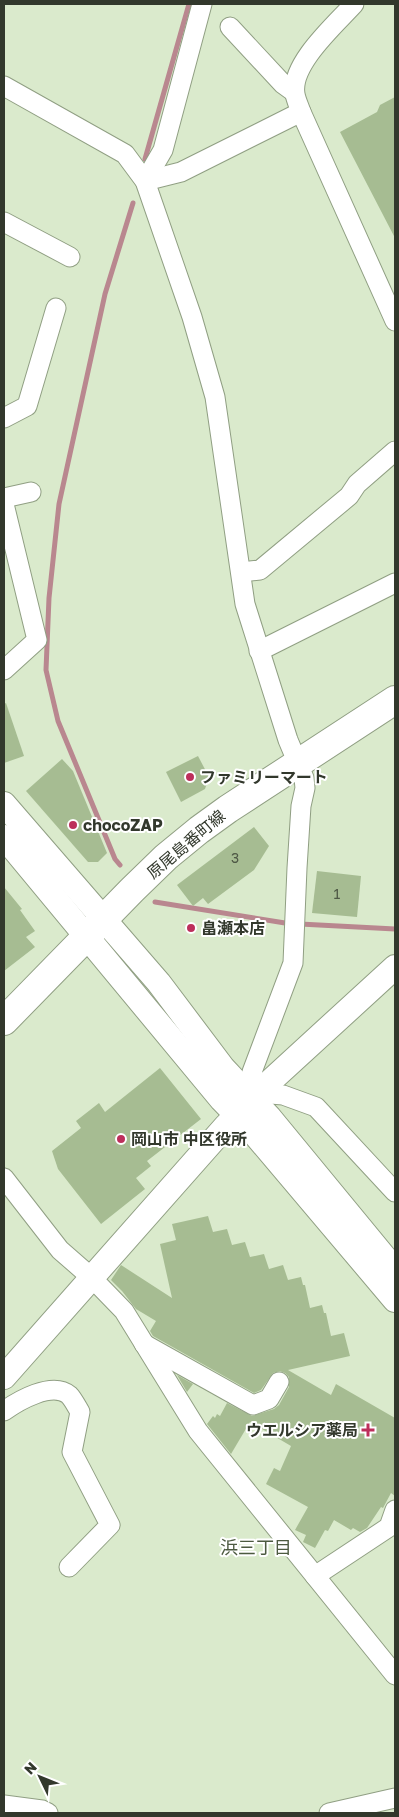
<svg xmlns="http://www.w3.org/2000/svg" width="399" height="1817" font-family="'Golos Text','Noto Sans JP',sans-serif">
<rect width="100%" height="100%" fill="#daeacc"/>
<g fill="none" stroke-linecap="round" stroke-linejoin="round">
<g stroke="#b9878f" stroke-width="5">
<polyline points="145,159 189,4"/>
<polyline points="120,865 115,859 58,721 46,670 49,598 59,504 105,294 133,203"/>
<polyline points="155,902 285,923"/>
<polyline points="300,924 395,929"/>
</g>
</g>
<g fill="#a6bc92">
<polygon points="395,97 395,238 340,132 377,112 380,105"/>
<polygon points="6,703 24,756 4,763 4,704"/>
<polygon points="198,756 209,777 205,789 181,802 166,772"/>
<polygon points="62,759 73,771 107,853 98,862 88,862 26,791"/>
<polygon points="254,827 269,846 254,870 208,904 203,898 193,906 177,885"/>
<polygon points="317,871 361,876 357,917 312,913"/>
<polygon points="4,887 22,909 20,910 35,931 26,937 35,947 4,971"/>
<polygon points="160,1068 201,1119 147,1161 151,1166 136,1178 145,1189 101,1224 58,1169 52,1151 81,1128 76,1121 99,1103 105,1112"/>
<polygon points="208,1216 213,1232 227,1229 232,1245 245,1242 250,1257 264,1254 269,1269 283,1265 288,1280 301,1277 303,1285 305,1285 310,1308 322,1305 324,1313 326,1313 331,1336 344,1333 350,1356 288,1370 331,1395 336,1384 395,1418 395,1496 391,1493 383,1508 381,1507 367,1528 360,1532 353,1528 351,1530 334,1520 328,1531 325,1530 315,1548 303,1542 306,1535 295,1530 308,1507 266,1484 274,1468 280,1471 291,1446 250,1422 231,1454 207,1424 213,1416 215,1418 217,1414 220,1416 227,1403 252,1416 274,1409 279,1405 289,1387 289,1377 285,1373 280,1371 273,1373 261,1390 254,1393 153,1336 150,1331 156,1321 136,1309 122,1291 111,1280 121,1265 172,1298 160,1244 176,1240 172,1224"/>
<polygon points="177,1375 193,1384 187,1392"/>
</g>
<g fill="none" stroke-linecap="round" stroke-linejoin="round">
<g stroke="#909f83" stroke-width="21">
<g id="minor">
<path d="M 354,4 C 336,24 290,64 295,94 C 296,100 299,106 301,112 L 395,321"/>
<polyline points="230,27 283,84 294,92"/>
<polyline points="4,86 125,154 145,181 192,317 215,397 245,604 288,740 304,778 305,788 301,806 297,868 293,963 252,1072 258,1093 283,1095 316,1107 395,1192"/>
<polyline points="145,181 163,150 202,4"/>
<polyline points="145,181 181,172 301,112"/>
<polyline points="4,222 70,257"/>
<polyline points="4,418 27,406 56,308"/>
<polyline points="4,498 31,492"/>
<polyline points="4,504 37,640 4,670"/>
<polyline points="241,572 260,570 349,496 357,484 395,451"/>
<polyline points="259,651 395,583"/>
<polyline points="4,1178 60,1250 92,1278 124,1311 198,1431 395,1675"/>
<polyline points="144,1344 253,1405 269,1399 279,1382"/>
<path d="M 4,1411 C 18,1401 52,1381 69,1395 C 73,1399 77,1407 80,1412 L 72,1452 L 110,1525 L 69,1567"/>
<polyline points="315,1576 389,1527 395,1510"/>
<polyline points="4,1805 42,1810 48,1813"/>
<polyline points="329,1813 395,1798"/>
</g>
</g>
<g stroke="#909f83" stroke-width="26">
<g id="tertiary">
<polyline points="4,804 159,983 223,1068 269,1117 395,1270"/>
<polyline points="4,837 222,1100 253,1132 395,1300"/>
<polyline points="4,1377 225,1127 264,1087 395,967"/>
</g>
</g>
<g stroke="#909f83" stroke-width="30">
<polyline id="secondary" points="4,1021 132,890 166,857 199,830 228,809 395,700"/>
</g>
<use href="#minor" stroke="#fff" stroke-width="19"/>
<use href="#tertiary" stroke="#fff" stroke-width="24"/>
<use href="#secondary" stroke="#fff" stroke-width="28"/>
</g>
<g fill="#bd2f5b" stroke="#fff" stroke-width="2">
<circle cx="190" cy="777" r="5"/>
<circle cx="73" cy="825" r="5"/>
<circle cx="191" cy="928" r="5"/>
<circle cx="121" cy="1139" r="5"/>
<path d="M365.5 1422.5h5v5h5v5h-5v5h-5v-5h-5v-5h5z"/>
</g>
<g text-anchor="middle" stroke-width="4" stroke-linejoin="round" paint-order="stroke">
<g font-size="14" fill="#4f5946">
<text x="235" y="863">3</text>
<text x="337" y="899">1</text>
</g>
<g font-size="16" font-weight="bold" fill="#32382c" stroke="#fff" text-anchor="start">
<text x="200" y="783">ファミリーマート</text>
<text x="83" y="831">chocoZAP</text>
<text x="201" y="934">畠瀬本店</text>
<text x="131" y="1145">岡山市 中区役所</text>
<text x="358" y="1436" text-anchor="end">ウエルシア薬局</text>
</g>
<g font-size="16" fill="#32382c" stroke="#fff">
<text transform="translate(186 844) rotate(-40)" y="6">原尾島番町線</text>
</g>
<g font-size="18" fill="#4c5a40" stroke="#fff">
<text x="256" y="1554">浜三丁目</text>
</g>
</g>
<rect width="399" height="1817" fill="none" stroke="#32382c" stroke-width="10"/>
<g transform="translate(40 1777) rotate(313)" stroke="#ffffff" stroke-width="4" paint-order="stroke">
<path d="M0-4L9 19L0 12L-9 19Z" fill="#32382c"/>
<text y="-8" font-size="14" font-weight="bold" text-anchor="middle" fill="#32382c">N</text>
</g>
</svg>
